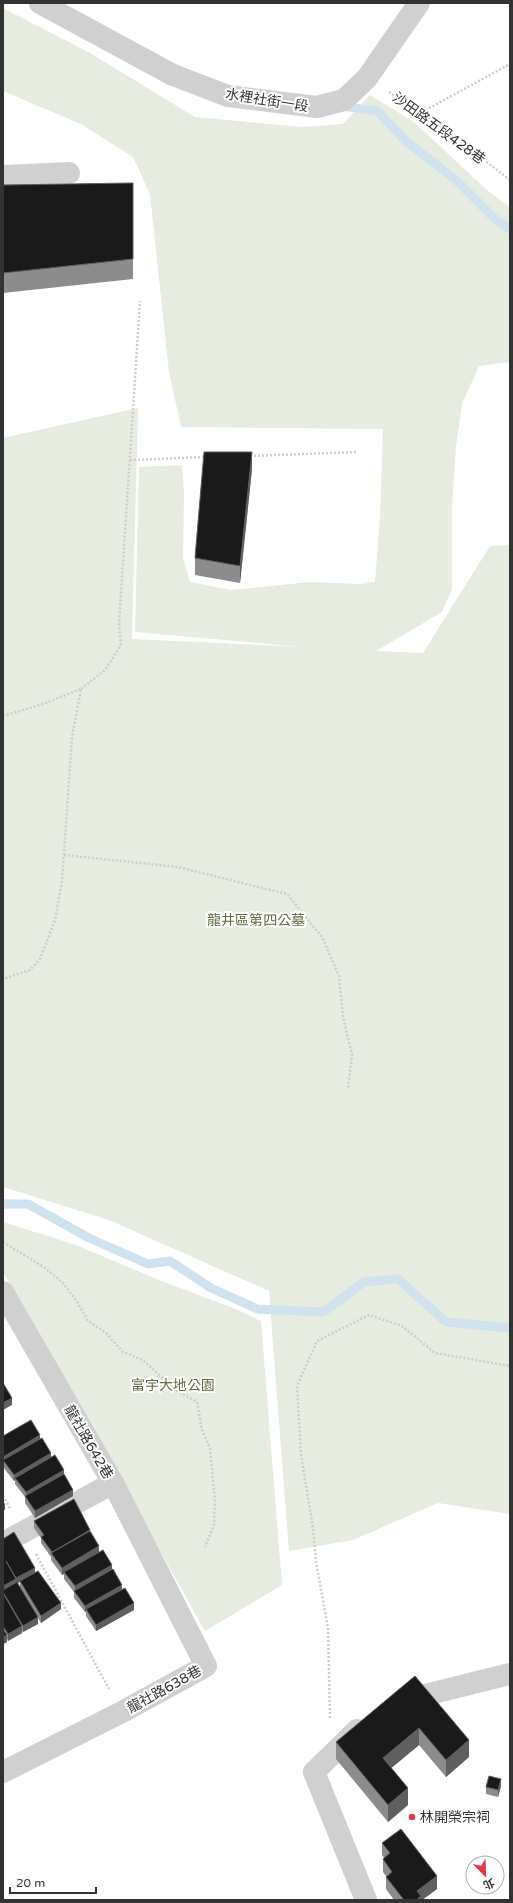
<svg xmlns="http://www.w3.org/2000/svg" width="513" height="1903" font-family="'Varela Round','Noto Sans TC',sans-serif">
<rect width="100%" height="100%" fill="#fff"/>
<g fill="#e6ecdf">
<polygon points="3,8 90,53 195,117 302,127 343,124 370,95 414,122 488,191 510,207 510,362 479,366 462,404 456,446 452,507 452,589 442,612 376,651 423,653 490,546 510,545 510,1514 438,1503 353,1540 289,1551 269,1291 109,1220 3,1187 3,438 138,408 132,639 302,647 135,632 139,467 182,465 184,492 183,558 190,582 231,590 310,582 359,584 375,582 380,518 383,429 181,427 169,372 150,194 133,157 81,124 3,91"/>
<polygon points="3,1222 76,1245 159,1280 238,1310 261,1321 282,1585 205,1631 3,1272"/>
</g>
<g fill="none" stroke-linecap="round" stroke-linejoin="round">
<g stroke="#cfe2ee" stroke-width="9">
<polyline points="342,106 377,111 407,142 457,181 496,220 510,229"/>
<polyline points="3,1204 28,1204 89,1238 148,1264 170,1261 211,1288 257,1309 323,1312 364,1282 398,1279 446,1322 510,1328"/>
</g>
<g stroke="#cdcdcd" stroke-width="2.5" stroke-dasharray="2 2" stroke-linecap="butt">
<polyline points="389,92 422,112 510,180"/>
<polyline points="422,112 510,64"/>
<polyline points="250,456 356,452"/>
<polyline points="130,460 205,457"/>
<polyline points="81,689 105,670 121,645 119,624 140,301"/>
<polyline points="3,716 40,705 81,689 72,737 62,881 55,920 40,959 30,970 3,979"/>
<polyline points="64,855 178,867 287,894 322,937 339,976 343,1017 352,1055 348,1089"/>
<polyline points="3,1242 45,1268 63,1283 78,1303 88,1321 106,1333 123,1352 143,1360 177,1391 197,1402 202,1430 210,1448 215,1501 214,1525 205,1547"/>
<polyline points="3,1496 11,1510"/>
<polyline points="36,1554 109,1689"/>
<polyline points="330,1718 328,1628 316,1562 313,1528 301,1455 297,1386 317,1341 369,1315 402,1326 435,1353 510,1366"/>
</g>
<g stroke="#d0d0d0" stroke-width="22">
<polyline points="40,3 173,75 228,96 317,107 344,100 367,78 419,3"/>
<polyline points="3,176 69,173"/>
<polyline points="3,1292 113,1483 206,1666 122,1712 3,1772"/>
<polyline points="3,1543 113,1483"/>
<polyline points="401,1701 510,1674"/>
<polyline points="357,1730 314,1772 366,1900"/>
</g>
</g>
<g fill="#8c8c8c" fill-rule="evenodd">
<polygon points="133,183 133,279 3,293 3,185"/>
<polygon points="252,469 240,583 195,575 195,558"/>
<polygon points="3,1436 40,1439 51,1457 64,1474 73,1496 35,1518 25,1503 25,1497 15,1484 15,1480 14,1481 3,1467"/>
<polygon points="34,1521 90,1531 99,1552 112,1570 122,1589 134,1610 96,1631 86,1616 86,1612 85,1612 74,1598 74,1592 64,1579 64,1574 62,1575 51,1560 51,1557 41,1543 41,1538 34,1528"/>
<path d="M 3,1539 L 35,1573 L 61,1609 L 41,1623 L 38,1618 L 38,1624 L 23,1632 L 22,1631 L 22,1633 L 8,1641 L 7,1639 L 7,1642 L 3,1644 ZM 20,1582 L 20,1587 L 18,1583 Z"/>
<polygon points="415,1676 469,1757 446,1777 419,1745 391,1768 408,1805 388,1822 336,1759 336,1742"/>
<polygon points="501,1786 498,1797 486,1794 486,1787"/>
<polygon points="382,1843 437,1889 422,1900 394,1900 386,1889 386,1876 383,1872 383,1859 384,1858 382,1855"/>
</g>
<g fill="#5f5f5f">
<polygon points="252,452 252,469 240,583 240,566"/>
<polygon points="12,1398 12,1405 3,1410 3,1403"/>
<polygon points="40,1435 40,1442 3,1460 3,1463 3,1457"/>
<polygon points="51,1453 51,1460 15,1478 15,1480 14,1481 14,1475"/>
<polygon points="64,1470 64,1477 26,1499 26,1492"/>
<polygon points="73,1490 73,1496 35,1518 35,1511"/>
<polygon points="5,1503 5,1510 3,1510 3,1504"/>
<polygon points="90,1530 90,1537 52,1554 52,1552"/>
<polygon points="99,1546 99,1553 64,1572 64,1574 62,1575 62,1568"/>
<polygon points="112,1565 112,1571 75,1593 75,1586"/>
<polygon points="35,1568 35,1574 16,1584 16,1578"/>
<polygon points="16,1579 16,1586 3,1592 3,1586"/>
<polygon points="122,1585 122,1591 86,1609 86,1612 85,1612 85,1606"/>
<polygon points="61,1603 61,1609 41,1623 41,1616"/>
<polygon points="134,1603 134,1610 96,1631 96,1625"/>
<polygon points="38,1617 38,1624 23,1632 23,1626"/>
<polygon points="22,1626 22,1633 8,1641 8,1634"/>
<polygon points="7,1635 7,1642 3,1644 3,1637"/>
<polygon points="419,1728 419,1745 383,1775 383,1758"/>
<polygon points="469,1740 469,1757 446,1777 446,1760"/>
<polygon points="501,1779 501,1786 498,1797 498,1790"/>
<polygon points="408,1788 408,1805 388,1822 388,1805"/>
<polygon points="437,1876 437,1889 422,1900 416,1900 417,1891"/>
</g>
<g fill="#1a1a1a" stroke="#5f5f5f">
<polygon points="133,183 133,259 3,273 3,185"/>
<polygon points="204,452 252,452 240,566 195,558"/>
<polygon points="3,1383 12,1398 3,1403"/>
<polygon points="31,1420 40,1435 3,1457 3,1436"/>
<polygon points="42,1438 51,1453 14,1475 3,1460"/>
<polygon points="55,1455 64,1470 26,1492 15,1478"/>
<polygon points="64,1474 73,1490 35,1511 25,1496"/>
<polygon points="74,1499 90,1530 52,1552 41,1537 44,1535 34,1521"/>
<polygon points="90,1531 99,1546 62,1568 51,1553"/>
<polygon points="14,1532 35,1568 16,1578 6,1561 16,1579 3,1586 3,1539"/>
<polygon points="103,1550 112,1565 75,1586 64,1572"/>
<polygon points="113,1569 122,1585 85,1606 74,1591"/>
<polygon points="38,1571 61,1603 41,1616 20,1581"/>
<polygon points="17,1582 38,1617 23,1626 3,1592 3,1590"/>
<polygon points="125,1588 134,1603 96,1625 86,1609"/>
<polygon points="3,1593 22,1626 8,1634 3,1626"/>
<polygon points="3,1629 7,1635 3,1637"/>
<polygon points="415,1676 469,1740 446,1760 419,1728 383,1758 408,1788 388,1805 336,1742"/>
<polygon points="489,1776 501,1779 498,1790 486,1787"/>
<polygon points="401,1829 437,1876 417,1891 421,1896 416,1900 404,1900 386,1877 392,1872 383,1859 390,1853 382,1843"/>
</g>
<circle fill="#e63946" stroke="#fff" stroke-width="1.5" cx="412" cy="1817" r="4"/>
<g text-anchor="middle" stroke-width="4" stroke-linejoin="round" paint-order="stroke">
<g font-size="14" fill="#333" stroke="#fff">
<text transform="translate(267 100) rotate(9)" y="5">水裡社街一段</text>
<text transform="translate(439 128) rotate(36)" y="5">沙田路五段428巷</text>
<text transform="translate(89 1442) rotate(60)" y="5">龍社路642巷</text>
<text transform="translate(164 1689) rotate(-29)" y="5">龍社路638巷</text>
</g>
<g font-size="14" fill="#56703f" stroke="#fff">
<text x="256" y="925">龍井區第四公墓</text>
<text x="173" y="1390">富宇大地公園</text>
</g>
<g font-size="14" fill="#333" stroke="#fff" text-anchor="start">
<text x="420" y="1822">林開榮宗祠</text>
</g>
</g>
<rect width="513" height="1903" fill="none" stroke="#333333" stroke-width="8"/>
<g transform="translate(485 1875) rotate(157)"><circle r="19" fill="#ffffff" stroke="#adadad"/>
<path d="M0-3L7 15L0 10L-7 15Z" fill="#e63946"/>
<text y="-6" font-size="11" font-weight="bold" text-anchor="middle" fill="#333333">北</text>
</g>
<path d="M10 1887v6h86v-6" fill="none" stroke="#333333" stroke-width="2"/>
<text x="16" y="1887" font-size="12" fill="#333333" stroke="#ffffff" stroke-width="3" paint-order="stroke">20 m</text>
</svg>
